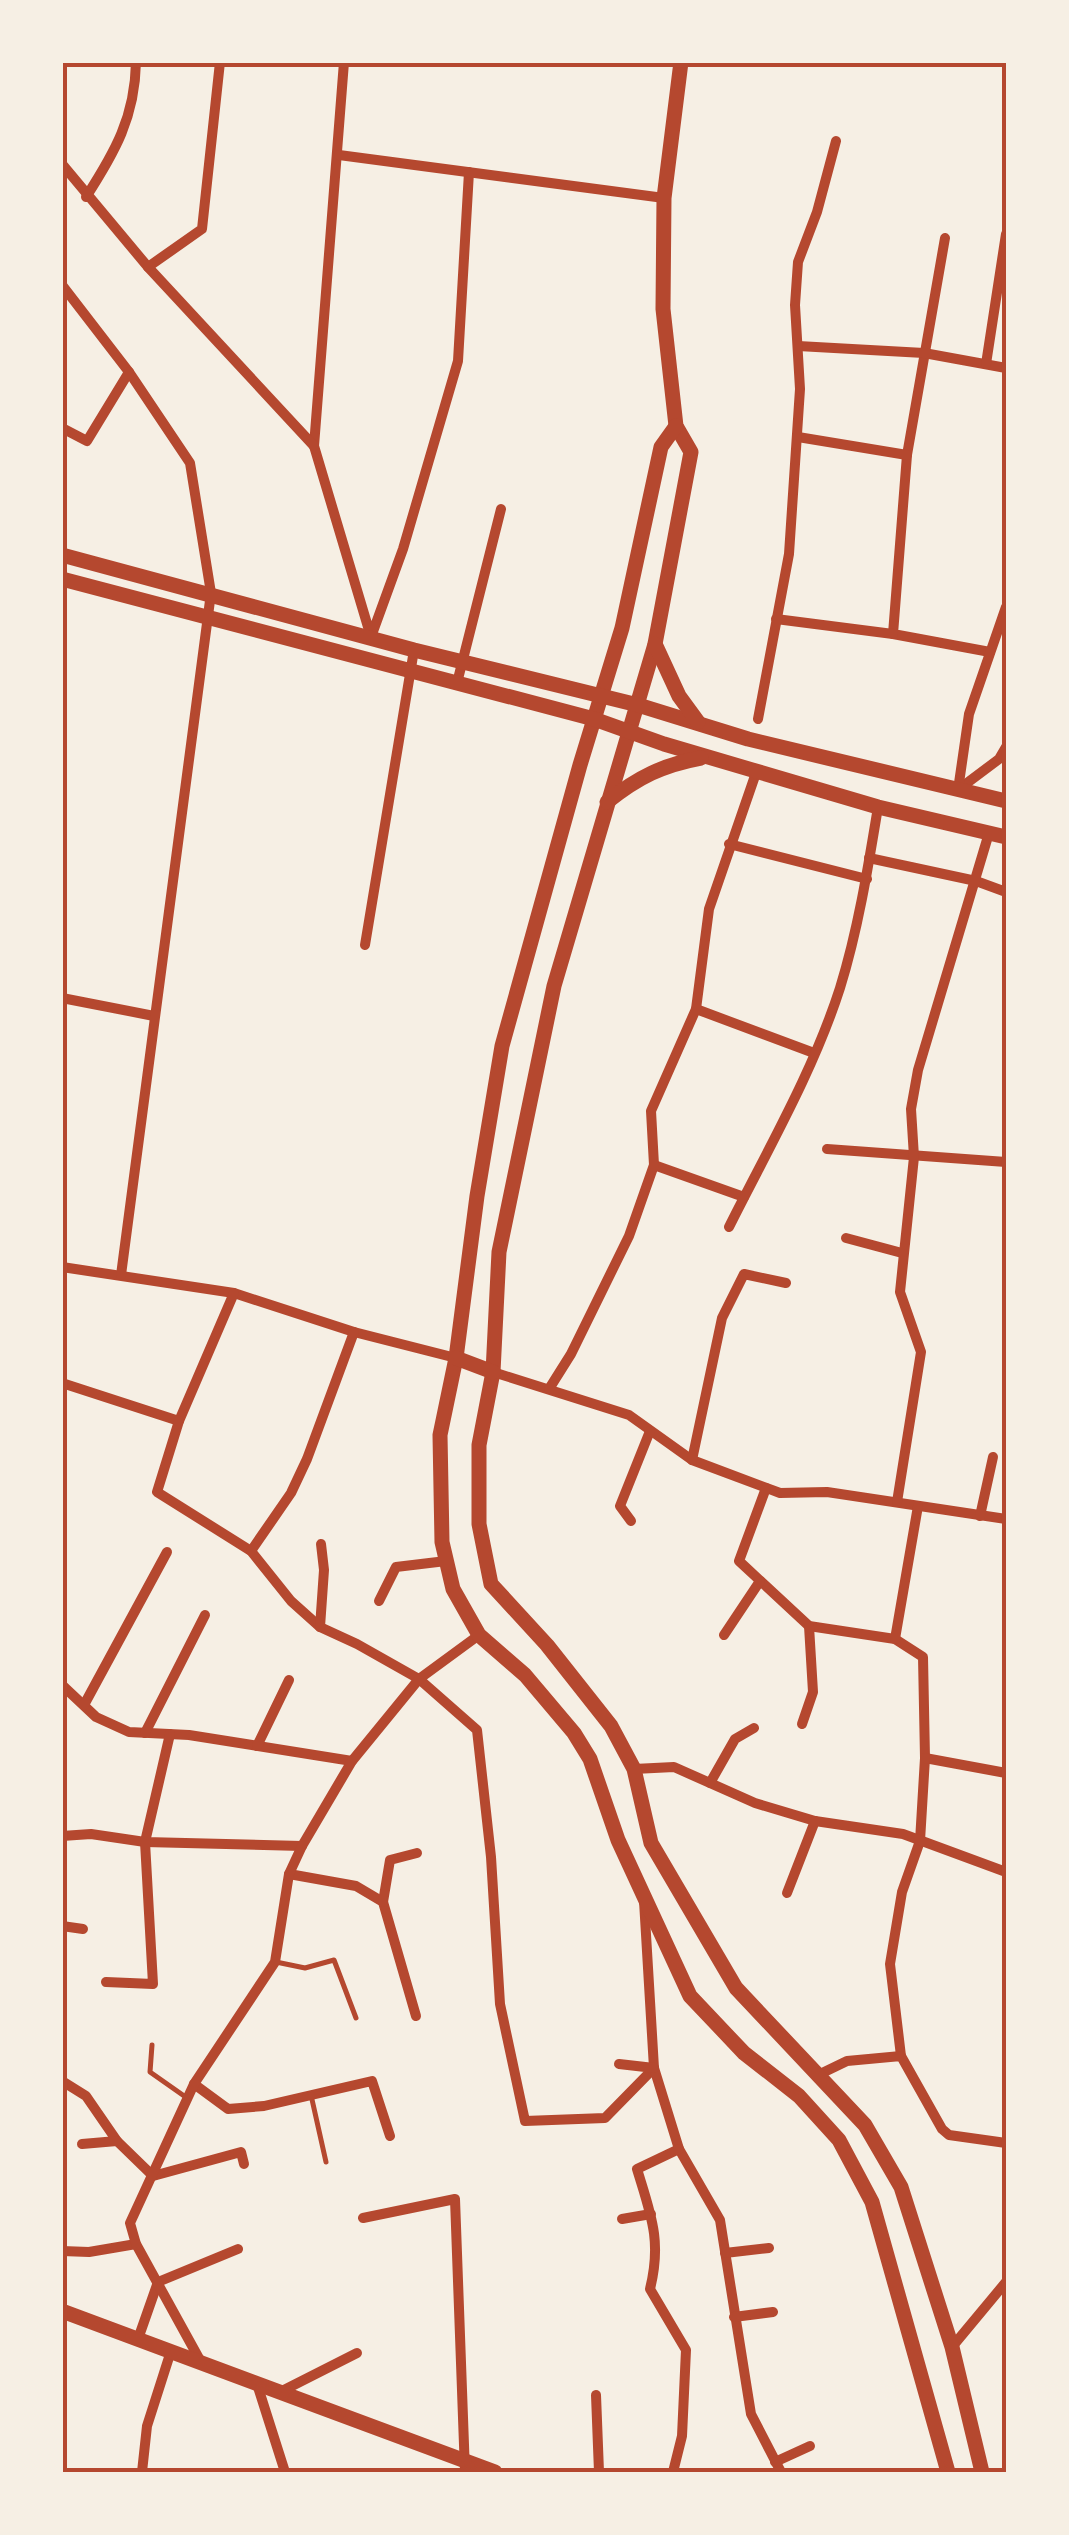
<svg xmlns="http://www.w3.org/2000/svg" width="1069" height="2535" font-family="'Golos Text',sans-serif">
<rect width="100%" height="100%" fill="#f6efe4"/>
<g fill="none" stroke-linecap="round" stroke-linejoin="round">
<g stroke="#b5482f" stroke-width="5">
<polyline points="276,1962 305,1968 334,1960 356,2018"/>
<polyline points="152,2045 150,2072 187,2098"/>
<polyline points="311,2095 326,2162"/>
</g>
<g stroke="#b5482f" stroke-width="10">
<polyline points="344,62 314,446 371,637 403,549 458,361 469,172"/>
<polyline points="339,155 664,198"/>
<polyline points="62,164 148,267 314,446"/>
<path d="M 86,197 C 115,152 135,117 136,62"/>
<polyline points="945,238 907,455 893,634 990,652"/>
<polyline points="148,267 202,229 220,62"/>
<polyline points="62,285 129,372 87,441 62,428"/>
<polyline points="798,346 924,353 1006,368"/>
<polyline points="986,364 1006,234"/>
<polyline points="798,437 907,455"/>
<polyline points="776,619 893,634"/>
<polyline points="457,683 501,509"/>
<polyline points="758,719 789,554 800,389 795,305 798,262 817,212 836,141"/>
<polyline points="959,789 999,759 1006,747"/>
<polyline points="958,790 969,714 1006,607"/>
<polyline points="729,844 867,879"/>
<polyline points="869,858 976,881 1006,892"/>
<polyline points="365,945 414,650"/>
<polyline points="62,998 154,1016"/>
<polyline points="696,1009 814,1053"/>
<polyline points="827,1149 1006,1162"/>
<polyline points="654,1165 744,1197"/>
<path d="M 729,1227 C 768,1149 813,1072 840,988 C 858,930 868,868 878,807"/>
<polyline points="846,1238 902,1253"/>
<polyline points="62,1267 234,1293 354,1332 456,1358"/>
<polyline points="121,1275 211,593 190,463 129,372"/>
<polyline points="234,1293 179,1421 157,1492 251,1551 291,1601 320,1627 357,1644 419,1679 477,1730 491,1857 500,2004 525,2121 605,2118 654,2068"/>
<polyline points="493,1372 629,1415 692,1460 780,1493 827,1492 1006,1519"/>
<polyline points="62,1383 179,1421"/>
<polyline points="549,1389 571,1354 629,1236 654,1165 651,1111 696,1009 709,909 757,770"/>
<polyline points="692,1460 722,1318 744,1274 786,1283"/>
<polyline points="766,1488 739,1561 809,1626 895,1639 923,1657 925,1758 920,1841 902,1892 890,1964 901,2056"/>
<polyline points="897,1502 921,1352 900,1292 914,1157 911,1109 918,1070 989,833"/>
<polyline points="980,1516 993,1457"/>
<polyline points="631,1521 620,1506 650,1431"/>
<polyline points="251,1551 291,1493 307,1459 354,1332"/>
<polyline points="379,1601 396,1567 446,1561"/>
<polyline points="320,1627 324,1570 321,1544"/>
<polyline points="724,1635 760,1581"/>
<polyline points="895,1639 918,1506"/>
<polyline points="62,1685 96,1717 129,1732 189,1735 352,1761"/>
<polyline points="84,1705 167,1552"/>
<polyline points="802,1724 813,1692 809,1626"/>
<polyline points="145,1733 205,1615"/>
<polyline points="257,1746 289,1680"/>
<polyline points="925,1758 1006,1773"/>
<polyline points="634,1769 674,1767 755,1803 815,1821 903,1834 1006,1872"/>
<polyline points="710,1783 735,1739 754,1728"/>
<polyline points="62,1836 91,1834 145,1842 302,1846"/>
<polyline points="289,1874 356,1886 383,1902 416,2016"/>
<polyline points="787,1893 815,1821"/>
<polyline points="644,1901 654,2068 679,2149 720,2220 751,2414 781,2472"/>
<polyline points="383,1902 390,1860 417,1853"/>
<polyline points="62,1926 83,1929"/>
<polyline points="106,1982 153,1984 145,1842 170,1734"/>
<polyline points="619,2064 654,2068"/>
<polyline points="818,2075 847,2061 901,2056 942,2129 949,2135 1006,2143"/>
<polyline points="62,2081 86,2096 117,2141 153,2176 241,2152 244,2164"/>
<polyline points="194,2084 228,2109 264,2106 372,2081 390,2136"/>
<polyline points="82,2144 117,2141"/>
<polyline points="363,2218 455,2199 465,2472"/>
<polyline points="622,2219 651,2214"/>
<polyline points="62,2251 89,2252 136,2244"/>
<polyline points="725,2253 769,2248"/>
<polyline points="734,2317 773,2312"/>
<polyline points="138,2339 158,2282 238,2249"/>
<polyline points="952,2347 1006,2282"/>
<polyline points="201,2362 136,2244 130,2223 194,2084 275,1962 289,1874 302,1846 352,1761 419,1679 479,1635"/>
<polyline points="257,2384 285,2472"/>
<polyline points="280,2392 357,2353"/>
<polyline points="596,2395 599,2472"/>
<polyline points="775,2462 810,2446"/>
<polyline points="142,2472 147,2426 171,2351"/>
<path d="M 673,2472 L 682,2436 L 686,2350 L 650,2289 C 662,2241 651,2215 637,2169 L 679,2149"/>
</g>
<g stroke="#b5482f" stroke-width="15">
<polyline points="681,62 664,198 663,309 676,426 691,452 655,644 554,986 499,1252 493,1372 479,1445 479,1524 491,1584 547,1645 611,1726 634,1769 651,1843 736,1988 865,2125 901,2187 952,2347 982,2472"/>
<polyline points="676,426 661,447 622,628 580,765 502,1046 477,1196 456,1358 440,1435 442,1542 453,1589 479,1635 525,1675 574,1733 590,1759 618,1840 690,1996 744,2053 799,2096 839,2140 872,2202 948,2472"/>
<polyline points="62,555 414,650 638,705 748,739 1006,801"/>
<polyline points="62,579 594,719 664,744 878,807 1006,837"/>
<polyline points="655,644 679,696 698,722"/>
<path d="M 607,802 C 638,777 663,765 701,758"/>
<polyline points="456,1358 493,1372"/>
<polyline points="62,2311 495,2472"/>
</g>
</g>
<rect width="1069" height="2535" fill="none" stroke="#f6efe4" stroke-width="130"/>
<rect x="65" y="65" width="939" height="2405" fill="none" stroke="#b5482f" stroke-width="4"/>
</svg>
